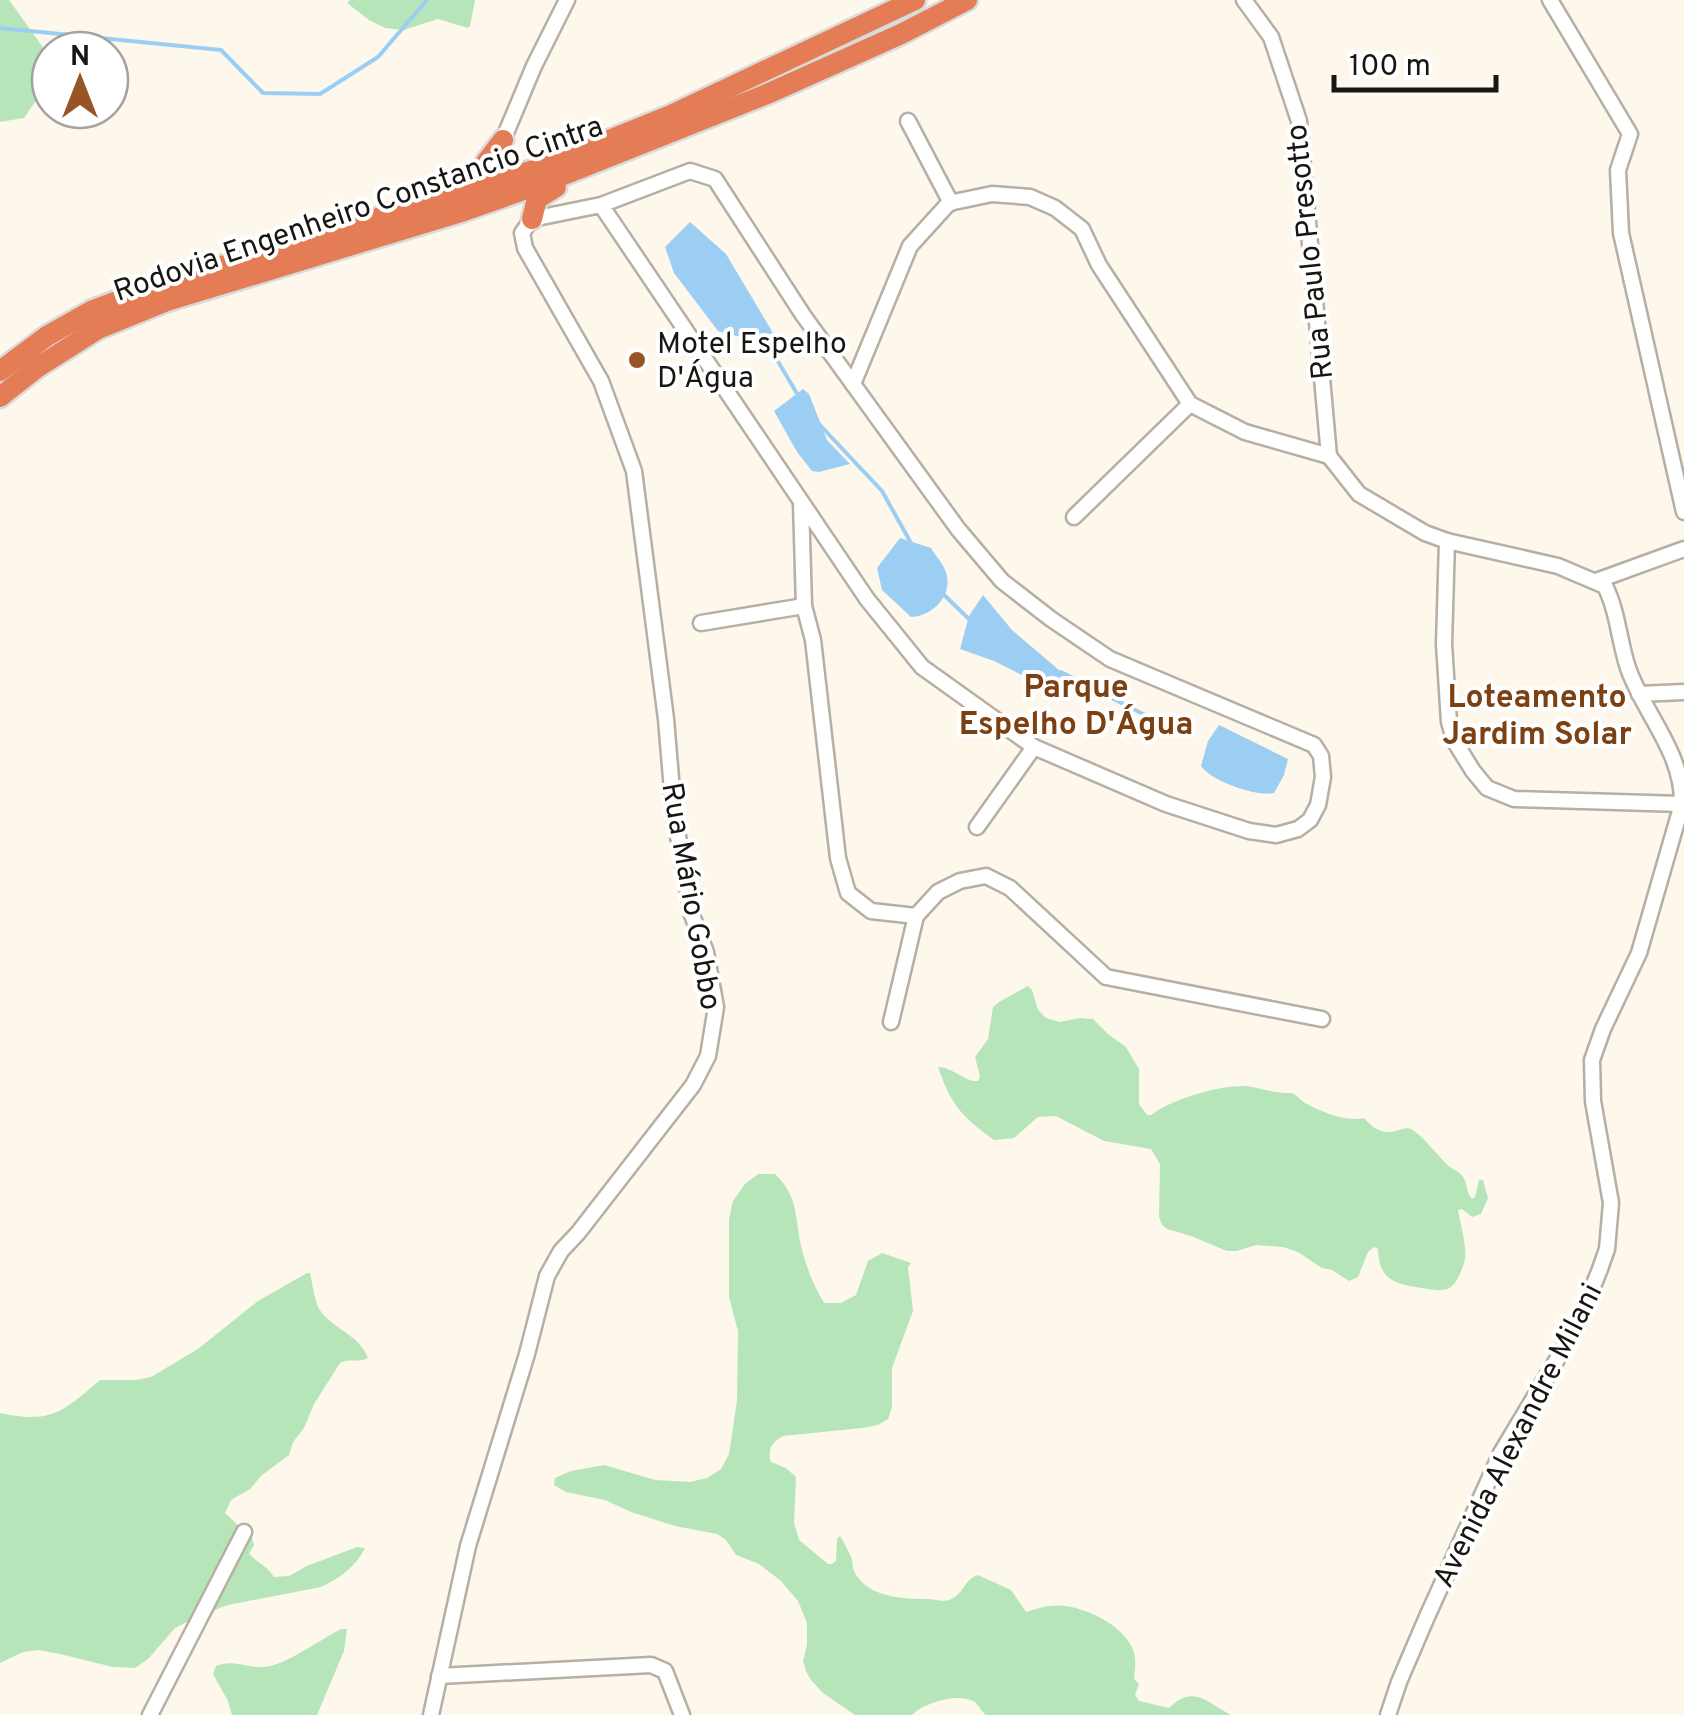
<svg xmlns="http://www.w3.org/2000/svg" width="1684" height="1715" font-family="Overpass,sans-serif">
<rect width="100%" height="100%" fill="#fdf8eb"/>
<g fill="#b6e5b9">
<polygon points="0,0 9,0 50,57 49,82 24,118 0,122"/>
<polygon points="350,0 475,0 470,26 468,28 438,19 404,30 385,28 369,20 347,3"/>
<path d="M 1028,986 L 1032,990 L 1038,1010 L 1046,1018 L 1060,1022 L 1080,1018 L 1093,1019 L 1109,1035 L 1126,1047 L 1139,1069 L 1139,1104 L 1147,1115 L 1151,1115 C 1171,1099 1221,1085 1246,1086 C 1256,1087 1267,1091 1277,1092 C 1279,1093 1290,1093 1292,1093 C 1297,1095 1300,1100 1305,1103 C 1321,1112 1346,1122 1364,1118 C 1372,1127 1379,1133 1392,1132 C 1397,1131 1403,1128 1408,1128 C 1419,1130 1441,1160 1450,1167 C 1458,1173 1457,1169 1463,1177 C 1468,1185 1466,1192 1472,1199 L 1475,1197 L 1479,1180 L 1483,1180 L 1488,1198 L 1481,1214 L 1472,1217 L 1462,1209 L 1458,1210 C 1460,1223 1467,1246 1465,1258 C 1464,1266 1457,1283 1451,1287 C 1445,1292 1435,1290 1428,1289 C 1399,1284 1379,1284 1378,1249 L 1374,1247 L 1368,1252 L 1358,1277 L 1349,1281 L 1332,1270 L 1322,1268 L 1298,1252 L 1283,1247 L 1256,1245 L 1237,1251 L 1227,1251 L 1191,1236 L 1167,1229 L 1162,1225 L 1159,1217 L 1160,1164 L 1151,1149 L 1104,1141 L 1056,1116 L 1038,1117 L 1014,1138 L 994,1140 C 962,1117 951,1105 938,1067 C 953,1067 964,1082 978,1081 L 980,1077 L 975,1057 L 988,1039 L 993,1007 L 999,1002 Z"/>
<path d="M 758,1174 L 775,1174 C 800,1198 794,1218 802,1250 C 807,1269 814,1286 824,1303 L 841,1303 L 856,1295 L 868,1261 L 882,1253 L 911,1263 L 908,1267 L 913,1311 L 892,1368 L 892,1407 L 888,1419 L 878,1425 L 862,1428 L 783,1436 C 772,1442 767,1450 771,1462 L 786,1468 L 796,1477 L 794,1523 L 799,1540 L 828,1564 L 832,1564 L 836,1561 L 837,1539 L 840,1536 C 844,1543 848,1550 851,1557 C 853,1562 852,1568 855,1573 C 868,1597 902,1599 926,1599 C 933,1599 942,1602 949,1600 C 963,1596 964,1579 978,1575 L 1011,1590 L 1026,1612 C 1033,1610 1041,1607 1049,1606 C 1076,1602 1120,1622 1132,1647 C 1137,1658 1135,1667 1134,1679 L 1139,1684 L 1135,1695 L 1139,1701 L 1169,1708 C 1193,1684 1207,1702 1231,1715 L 986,1715 C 984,1714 976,1703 975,1702 C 958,1692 924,1703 912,1715 L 855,1715 L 823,1693 L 811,1680 L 806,1671 L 803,1661 L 807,1645 L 807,1623 L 798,1601 L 781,1581 L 759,1564 L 736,1555 L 726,1540 L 717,1534 L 675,1526 L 631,1512 L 605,1500 L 566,1492 L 554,1485 L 555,1478 L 571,1471 L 604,1465 L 655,1480 L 690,1482 L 707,1478 L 721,1469 L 729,1454 L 737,1401 L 738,1331 L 729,1297 L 729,1219 L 733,1201 L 745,1184 Z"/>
<path d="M 307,1273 L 310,1273 C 313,1285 314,1304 322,1313 C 336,1330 360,1336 368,1358 C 358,1363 349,1358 340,1363 L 314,1404 L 304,1428 L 293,1442 L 289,1455 L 262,1475 L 250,1489 L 231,1500 L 225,1513 L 252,1538 L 254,1545 L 249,1554 C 258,1563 267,1566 274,1577 L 289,1576 L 307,1566 L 357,1547 L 365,1548 C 357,1565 339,1579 321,1587 L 228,1605 L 199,1616 L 175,1628 L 148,1659 L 135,1668 L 113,1667 L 60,1654 L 38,1650 L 23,1652 L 0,1663 L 0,1413 C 51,1424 63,1412 100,1380 L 136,1380 L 151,1377 L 198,1349 L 258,1301 Z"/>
<path d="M 341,1629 L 347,1629 L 344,1651 L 317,1715 L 232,1715 L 228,1701 L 213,1674 L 216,1666 C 238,1658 249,1671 270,1666 C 289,1662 322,1639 341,1629 Z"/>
</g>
<g fill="#9ccef4">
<polygon points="690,222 726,254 773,333 755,341 718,331 674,273 665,247"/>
<polygon points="803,389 809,394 827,440 850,464 819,472 812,471 797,452 774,411"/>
<path d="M 900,538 L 931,548 C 935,555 942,562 945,570 C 955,593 934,616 911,617 L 882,590 L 877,568 Z"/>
<polygon points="983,595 1012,630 1072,681 1030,679 994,661 960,649 969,616"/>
<path d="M 1219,725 L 1288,759 L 1284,775 L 1274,793 C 1256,797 1211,781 1201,766 L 1208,741 Z"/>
</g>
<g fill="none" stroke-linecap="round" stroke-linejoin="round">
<g stroke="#9ccef4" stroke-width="4">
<polyline points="0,28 221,50 263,93 320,94 378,57 427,0"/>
<polyline points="763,336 799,397"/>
<polyline points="819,424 882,491 911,543"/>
<polyline points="942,593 971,621"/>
<polyline points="1061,672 1180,733"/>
</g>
<g stroke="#b5afa4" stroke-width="19">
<g id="minor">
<polyline points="1244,0 1271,37 1299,121 1329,456"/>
<polyline points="1550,0 1630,134 1618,170 1621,233 1684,512"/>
<polyline points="908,121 951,203"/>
<polyline points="503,140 534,66 567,0"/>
<polyline points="853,384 910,246 949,203 992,194 1030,197 1055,208 1082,229 1099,265 1190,404 1245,432 1329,456"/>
<path d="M 1329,456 L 1359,494 L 1425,533 L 1447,541 L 1558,566 L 1605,586 C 1618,612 1619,641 1628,668 C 1644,714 1683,752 1682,804 L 1639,953 L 1603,1029 L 1592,1060 L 1593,1101 L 1611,1203 L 1607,1249 L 1600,1269 L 1577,1326 L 1501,1453 L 1426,1619 L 1399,1682 L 1388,1715"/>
<polyline points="801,502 804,606 813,640 838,858 848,893 871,911 916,916"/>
<polyline points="1074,517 1190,404"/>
<polyline points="1447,541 1444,644 1449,722 1455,742 1473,771 1487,788 1514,799 1682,804"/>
<polyline points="1596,581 1684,549"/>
<polyline points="701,623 804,606"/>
<polyline points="1639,694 1684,692"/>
<polyline points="977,827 1034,747"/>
<polyline points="891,1022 916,916 938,892 960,881 986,876 1010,888 1106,977 1322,1019"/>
<polyline points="439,1676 651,1665 665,1671 682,1715"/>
<polyline points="150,1715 244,1532"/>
<polyline points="431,1715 468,1546 527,1354 547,1276 561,1251 578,1233 693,1085 708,1056 716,1007 706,952 692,915 674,814 666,719 634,471 601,381 525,248 522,233 532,219 601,205 690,171 715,179 803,315 958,529 1002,581 1051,619 1110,659 1314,745 1321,756 1323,777 1318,805 1310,820 1298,829 1276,835 1249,831 1166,804 1034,747 922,667 867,599 601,205"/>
</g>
</g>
<g stroke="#dadad9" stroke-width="25">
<g id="highway">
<polyline points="452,190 480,170 503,140"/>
<polyline points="532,219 537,199 556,187"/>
<polyline points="0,371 47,336 93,310 157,286 540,168 671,115 915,0"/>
<polyline points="0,397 38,367 98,329 167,301 458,213 541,184 767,94 901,34 967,0"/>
</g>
</g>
<use href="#minor" stroke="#fff" stroke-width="14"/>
<use href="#highway" stroke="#e47c55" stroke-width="20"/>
</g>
<circle fill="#975424" stroke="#fff" stroke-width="4" cx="637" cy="360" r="10"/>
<g text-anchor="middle" stroke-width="8" stroke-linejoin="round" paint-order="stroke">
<g font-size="30" fill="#181612" stroke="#fff">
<text transform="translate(358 208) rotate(-19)" y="10">Rodovia Engenheiro Constancio Cintra</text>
<text transform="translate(1309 252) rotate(-96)" y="10">Rua Paulo Presotto</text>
<text transform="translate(692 896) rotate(80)" y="10">Rua Mário Gobbo</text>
<text transform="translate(1517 1435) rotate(-63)" y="10">Avenida Alexandre Milani</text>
</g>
<g font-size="30" fill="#181612" stroke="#fff" text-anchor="start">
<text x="657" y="353">Motel Espelho<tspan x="657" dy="34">D'Água</tspan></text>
</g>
<g font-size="32" font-weight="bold" fill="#7c4012" stroke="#fff">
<text x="1076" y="697">Parque<tspan x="1076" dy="37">Espelho D'Água</tspan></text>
<text x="1537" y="707">Loteamento<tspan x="1537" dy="37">Jardim Solar</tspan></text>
</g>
</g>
<g transform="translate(80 80)"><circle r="48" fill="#ffffff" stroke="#a3a2a0" stroke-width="2.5"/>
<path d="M0-8L18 38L0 25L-18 38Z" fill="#975424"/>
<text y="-15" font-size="28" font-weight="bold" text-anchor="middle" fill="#181612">N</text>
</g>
<path d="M1334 75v15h162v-15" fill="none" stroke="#181612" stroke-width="5"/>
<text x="1349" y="75" font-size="30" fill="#181612" stroke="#ffffff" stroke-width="8" paint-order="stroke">100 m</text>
</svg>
